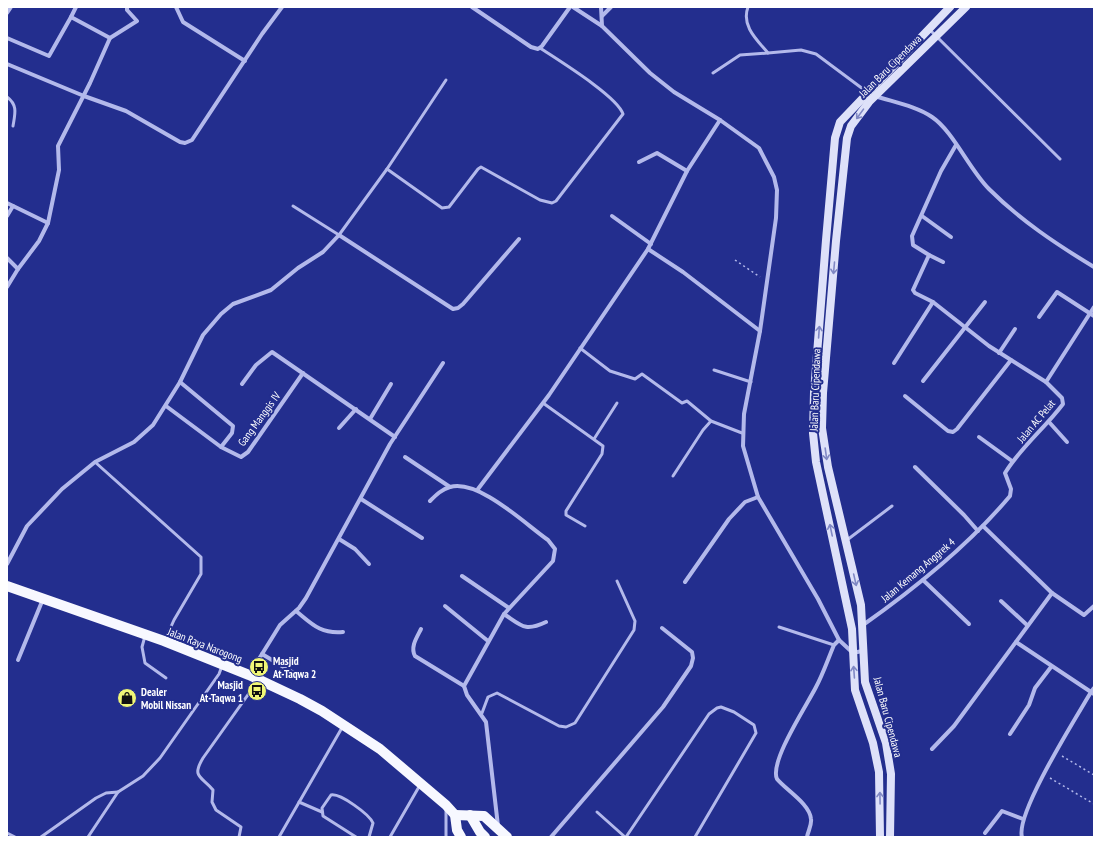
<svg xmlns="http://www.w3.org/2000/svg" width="1101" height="844" font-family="'PT Sans Narrow',sans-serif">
<rect width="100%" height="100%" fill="#232e8e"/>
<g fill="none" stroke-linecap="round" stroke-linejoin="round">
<g stroke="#b3b9eb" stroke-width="1.5" stroke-dasharray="2 3" stroke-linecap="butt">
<polyline points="735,260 760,277"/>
<polyline points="1062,756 1094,775"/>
<polyline points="1050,778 1094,804"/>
</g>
<g stroke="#b3b9eb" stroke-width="3">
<path d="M 748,7 C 741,26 757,40 768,53 L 801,50 L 816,54 L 867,92"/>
<polyline points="930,30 1060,159"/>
<polyline points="713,73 740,55 768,53"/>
<path d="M 7,97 C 18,105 15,114 13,126"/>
<path d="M 387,169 L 442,208 L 449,207 L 478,169 L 481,167 L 540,200 L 552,203 L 556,201 L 623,114 C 617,96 558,60 540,48"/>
<polyline points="293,206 339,235 387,169 446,80"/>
<polyline points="580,348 610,371 635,379 642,374 682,403 687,401 711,421 742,433"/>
<polyline points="714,370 751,382"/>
<polyline points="543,403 603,446 602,454 566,511 566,515 585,526"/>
<polyline points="594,439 617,403"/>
<polyline points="95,462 201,557 201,574 174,620 165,640"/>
<polyline points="673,476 703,430 711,421"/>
<polyline points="847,540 892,506"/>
<polyline points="779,627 834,645"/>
<polyline points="145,636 142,647 145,663 166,678"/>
<polyline points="482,713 488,697 497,693 559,726 566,727 575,723 634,630 635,621 617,581"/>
<polyline points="299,802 322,812"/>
<polyline points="597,812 625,837"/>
<polyline points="7,833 15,837"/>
<polyline points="41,837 96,798 106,793 118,792"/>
<polyline points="88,837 118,792 143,776 160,758 219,674 222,666"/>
<path d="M 239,837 L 241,827 L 216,810 L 212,802 L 213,790 C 202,776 191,778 203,758 L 257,682"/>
<polyline points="279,837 343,726"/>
<path d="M 356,837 L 323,816 L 322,808 L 331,795 C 340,793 369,814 373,823 L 369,837"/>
<polyline points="390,837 420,785"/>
<polyline points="446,837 446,809"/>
<polyline points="626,837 709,714 717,708 721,707 734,712 754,725 756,733 695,837"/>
</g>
<g stroke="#b3b9eb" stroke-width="4">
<polyline points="76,7 71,17 110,38"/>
<polyline points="176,7 183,22 245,61"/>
<polyline points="472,7 531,47 538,49 542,46 570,7"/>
<polyline points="573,7 602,26"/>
<polyline points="601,7 602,26 650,73 674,92 720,120 759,148 774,177 777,190 776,218 760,331 744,414 743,446 758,497 818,599 839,640 853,653 862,651"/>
<polyline points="7,13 11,7"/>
<polyline points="602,16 611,7"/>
<polyline points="7,38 49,56 71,17"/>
<polyline points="7,64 84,96 126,111 180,142 185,143 192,140 262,34 282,7"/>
<path d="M 875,96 C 893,102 916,106 932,117 C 953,131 969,169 989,189 C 1020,220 1056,244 1094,267"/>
<polyline points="956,145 941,171 912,236 913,245 929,255 913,290 915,293 933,302 989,346 1046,382"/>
<polyline points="639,162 657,153 687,171"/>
<polyline points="7,203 48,223"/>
<polyline points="7,216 13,206"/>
<polyline points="612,216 651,244"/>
<polyline points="922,216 951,237"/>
<polyline points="648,249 683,272 760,331"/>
<polyline points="929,255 943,262"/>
<polyline points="7,258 18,269"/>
<polyline points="7,287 18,269 39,241 48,223 59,170 58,146 90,83 110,38 137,21 127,10 127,7"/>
<polyline points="1039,317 1057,292 1094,316"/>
<polyline points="999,353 1015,329"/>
<polyline points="894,363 933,302"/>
<polyline points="923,381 985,302"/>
<polyline points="180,382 233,426 232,433 221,447"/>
<polyline points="242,384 256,365 272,352 395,437"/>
<polyline points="905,396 948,431 953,432 957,429 1011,360"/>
<polyline points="166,406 221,447 241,457 248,452 303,373"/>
<polyline points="370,419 391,384"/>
<polyline points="1049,422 1067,442"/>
<polyline points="339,428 356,409"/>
<polyline points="979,437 1012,461"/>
<polyline points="405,457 450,487"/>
<polyline points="915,467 964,515 978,531"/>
<polyline points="478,489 549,395 648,249 687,171 720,120"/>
<polyline points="361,499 422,538"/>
<path d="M 430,501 C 436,495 442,489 450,487 C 479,479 525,524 548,540 L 555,549 L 553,561 L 504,614 L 464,686 L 467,695 L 486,722 L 498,826"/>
<polyline points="339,539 355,549 369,564"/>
<polyline points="7,564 27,526 62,489 95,462 134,442 153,425 180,382 203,335 221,314 233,304 271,290 298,268 323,252 339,235 453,309 458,308 463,304 519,239"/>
<polyline points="462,576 509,608"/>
<polyline points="923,580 969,624"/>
<polyline points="685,582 729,519 745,502 758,497"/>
<polyline points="1052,593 1084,615 1094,606"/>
<polyline points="1001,601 1027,625"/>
<polyline points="445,606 488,641"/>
<path d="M 296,611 C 312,624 320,634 343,632"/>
<path d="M 504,614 C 522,626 525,632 546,622"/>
<path d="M 863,625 C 917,587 968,546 1010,496 L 1011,489 L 1005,473 C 1021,447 1045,428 1063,404 L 1062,398 L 1046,382 L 1094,307"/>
<path d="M 421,629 C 417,637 410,647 415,656 L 464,686"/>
<path d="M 1016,642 L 1091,692 C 1077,716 1015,814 1022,837"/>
<polyline points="262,654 302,678"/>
<polyline points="18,660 43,599"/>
<polyline points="249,675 280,625 299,608 306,598 390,444 443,363"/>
<polyline points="1094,688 1091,692 1094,694"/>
<polyline points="1010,734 1029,705 1035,688 1051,667"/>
<polyline points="932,749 954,726 1052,593 983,526"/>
<polyline points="985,833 1002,811 1023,819"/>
<polyline points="551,837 663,707 691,666 693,658 692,652 662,628"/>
<path d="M 807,837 C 808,831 812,825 811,819 C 810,804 786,790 777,779 C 769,762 807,705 816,687 C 823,674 828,659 834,645 L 839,640"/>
</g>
<g stroke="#dee1f9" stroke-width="8">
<polyline points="880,837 879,772 873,743 855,690 852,629 816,462 813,433 814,392 826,240 835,138 840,122 950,7"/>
<polyline points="890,837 891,774 886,743 865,682 861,605 828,467 822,428 823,393 836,241 847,138 851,126 869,102 966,7"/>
</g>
<g stroke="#f7f8ff" stroke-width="10">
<polyline points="7,586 164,641 249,675 300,699 322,711 380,749 446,805 455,815 457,830 461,837"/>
<polyline points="455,815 484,816 507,837"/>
<polyline points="470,815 480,832 485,837"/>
</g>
</g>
<defs><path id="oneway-shaft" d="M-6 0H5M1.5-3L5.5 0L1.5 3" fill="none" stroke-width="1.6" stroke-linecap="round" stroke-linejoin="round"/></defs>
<g stroke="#8088c4">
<use href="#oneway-shaft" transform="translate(860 114) rotate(126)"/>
<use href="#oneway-shaft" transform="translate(834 268) rotate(95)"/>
<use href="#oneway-shaft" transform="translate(819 332) rotate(-86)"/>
<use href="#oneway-shaft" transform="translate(826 454) rotate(82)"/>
<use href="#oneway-shaft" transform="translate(831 530) rotate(-102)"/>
<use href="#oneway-shaft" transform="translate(855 580) rotate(77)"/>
<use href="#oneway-shaft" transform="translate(854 672) rotate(-94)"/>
<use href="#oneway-shaft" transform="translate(880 798) rotate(-91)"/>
</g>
<defs>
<g id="bus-disc" transform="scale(1)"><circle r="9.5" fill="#f0f676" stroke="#232e8e"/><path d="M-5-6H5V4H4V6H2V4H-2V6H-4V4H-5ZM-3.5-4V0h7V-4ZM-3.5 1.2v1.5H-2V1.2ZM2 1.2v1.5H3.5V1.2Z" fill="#111"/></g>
<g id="shop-disc" transform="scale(1)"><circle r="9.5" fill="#f0f676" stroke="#232e8e"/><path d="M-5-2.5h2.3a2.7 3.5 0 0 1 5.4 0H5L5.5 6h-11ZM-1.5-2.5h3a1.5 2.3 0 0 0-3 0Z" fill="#111"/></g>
</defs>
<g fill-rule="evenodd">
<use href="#bus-disc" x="259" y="667"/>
<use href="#bus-disc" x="257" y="691"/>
<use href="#shop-disc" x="127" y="698"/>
</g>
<g text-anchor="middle" stroke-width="4" stroke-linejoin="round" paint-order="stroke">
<g font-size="11" fill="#fff" stroke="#232e8e">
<text transform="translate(890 66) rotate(-45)" y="4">Jalan Baru Cipendawa</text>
<text transform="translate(815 390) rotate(-88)" y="4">Jalan Baru Cipendawa</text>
<text transform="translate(259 419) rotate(-54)" y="4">Gang Manggis IV</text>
<text transform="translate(1036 421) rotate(-50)" y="4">Jalan AC Pelat</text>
<text transform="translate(918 570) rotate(-40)" y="4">Jalan Kemang Anggrek 4</text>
<text transform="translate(205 645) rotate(21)" y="4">Jalan Raya Narogong</text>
<text transform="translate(888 717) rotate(75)" y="4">Jalan Baru Cipendawa</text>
</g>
<g font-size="11" font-weight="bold" fill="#fff" stroke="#232e8e" text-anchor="start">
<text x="273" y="665">Masjid<tspan x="273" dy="13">At-Taqwa 2</tspan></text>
<text x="243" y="689" text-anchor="end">Masjid<tspan x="243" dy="13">At-Taqwa 1</tspan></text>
<text x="141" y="696">Dealer<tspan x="141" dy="13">Mobil Nissan</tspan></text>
</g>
</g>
<rect width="1101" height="844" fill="none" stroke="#ffffff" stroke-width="16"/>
</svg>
